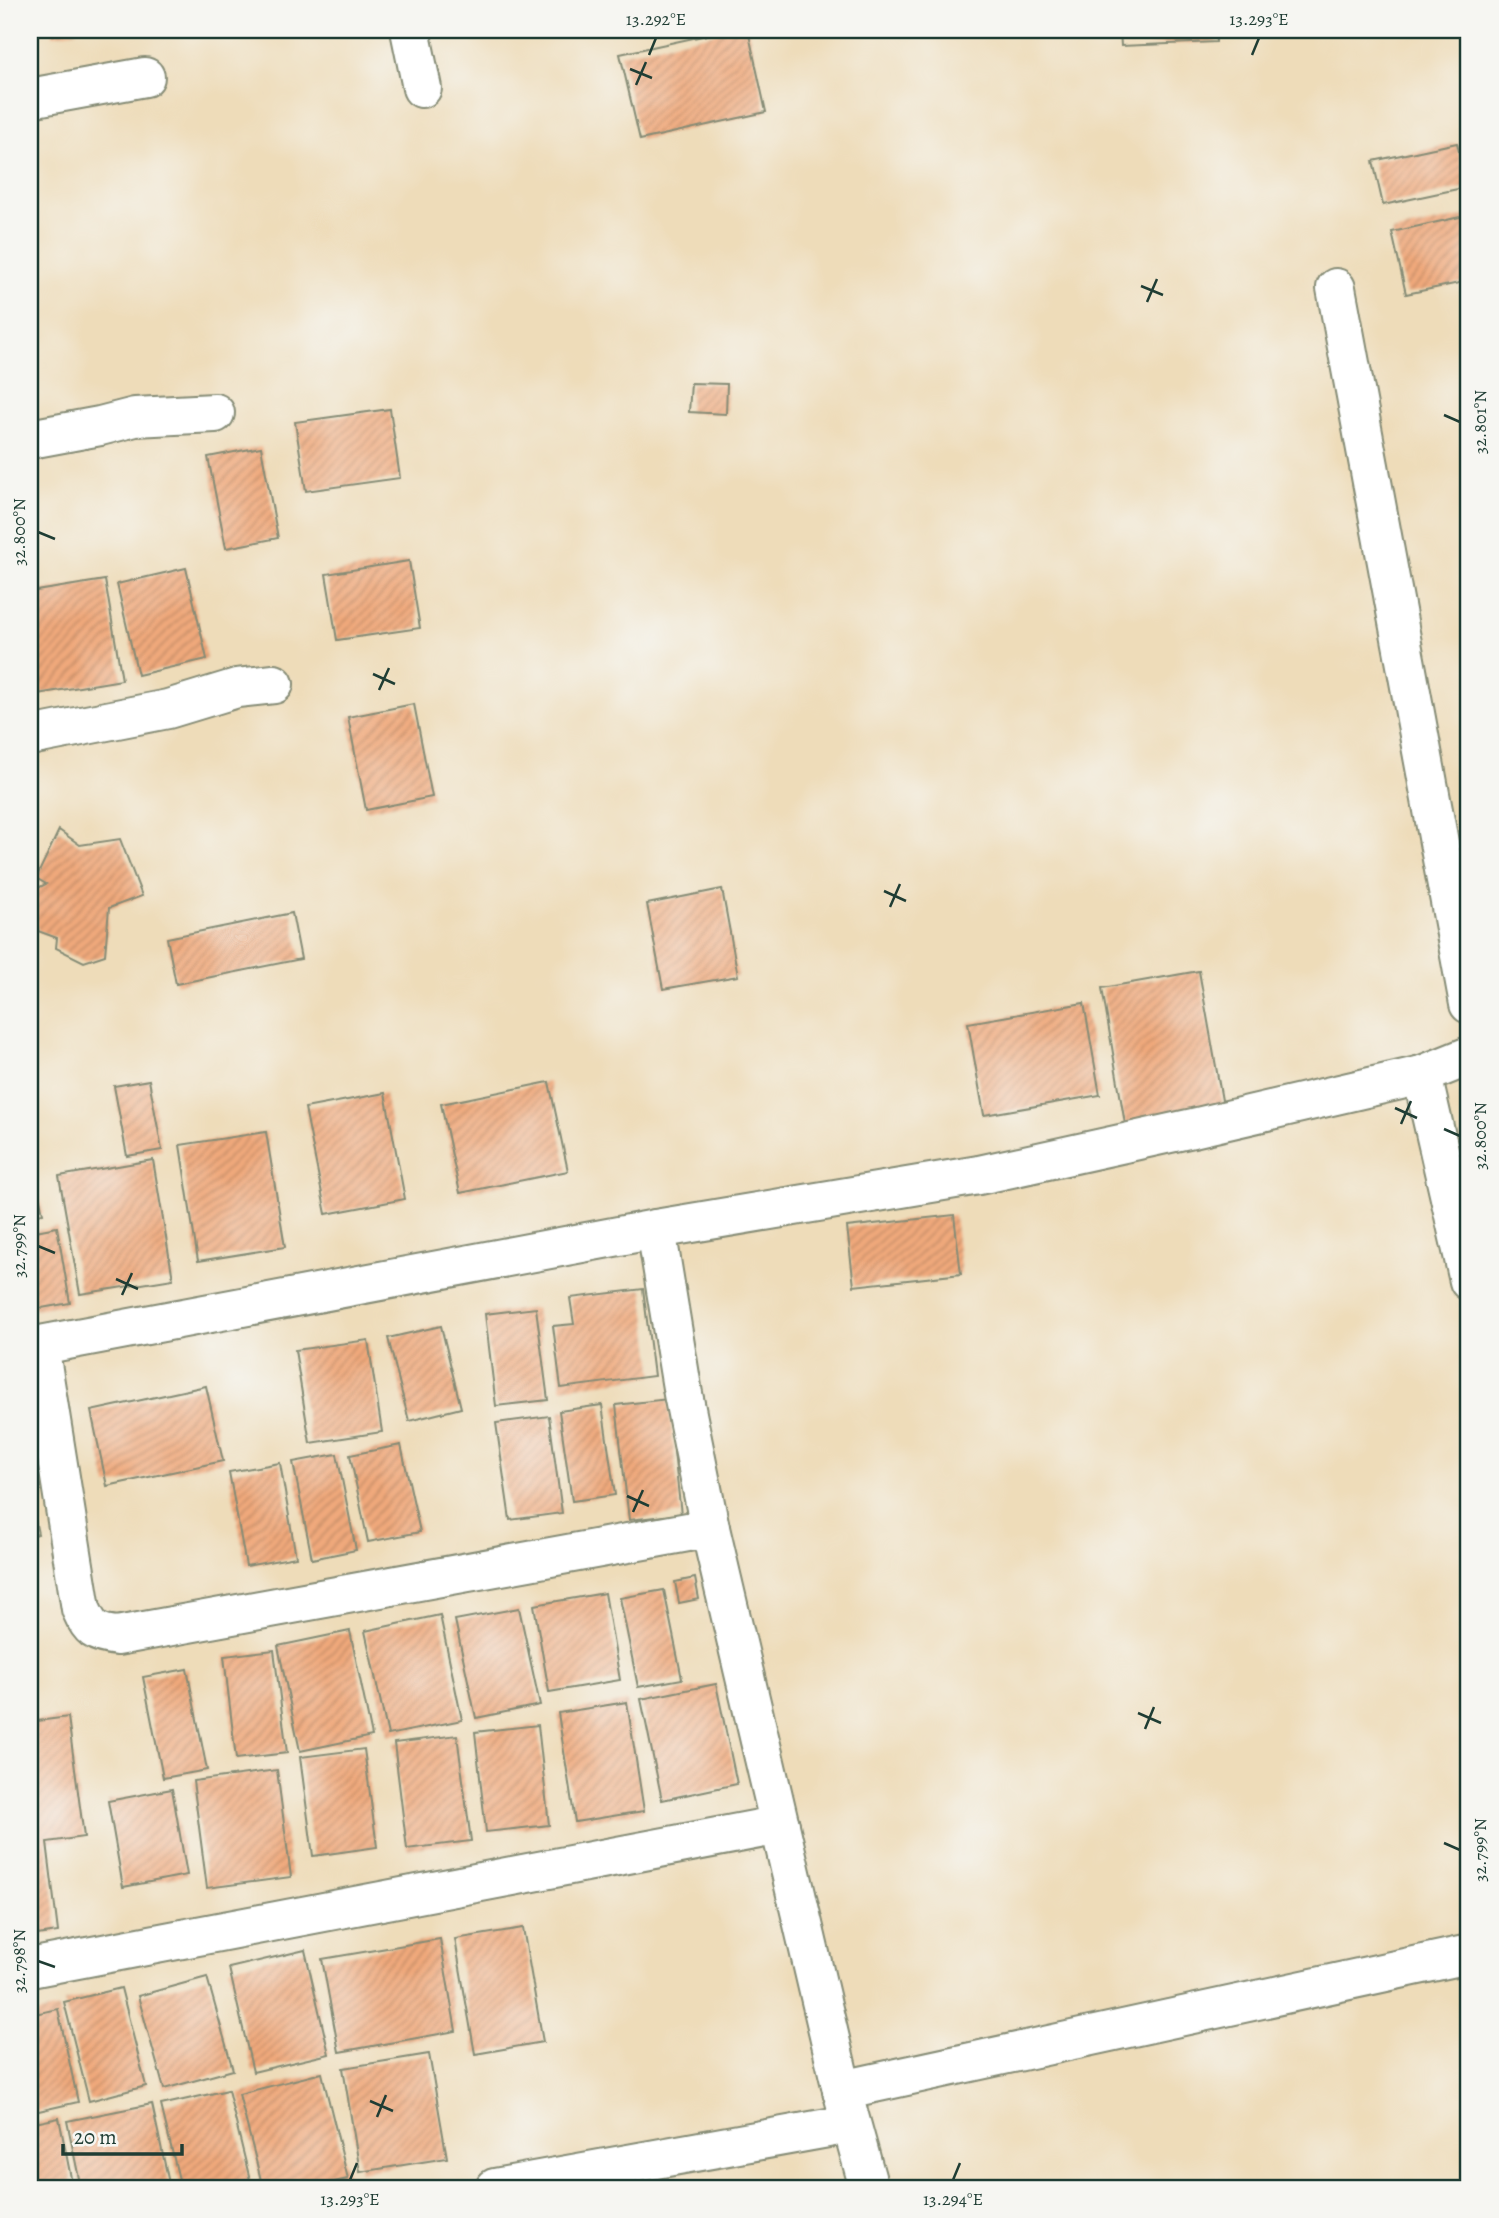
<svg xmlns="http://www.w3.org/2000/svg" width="1499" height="2218" font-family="Alegreya,serif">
<defs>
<pattern id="building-hatch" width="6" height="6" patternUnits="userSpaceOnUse" patternTransform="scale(1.75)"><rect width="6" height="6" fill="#f0a97b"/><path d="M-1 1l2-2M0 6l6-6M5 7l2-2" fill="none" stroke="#c28b66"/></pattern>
</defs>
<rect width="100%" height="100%" fill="#f6f6f2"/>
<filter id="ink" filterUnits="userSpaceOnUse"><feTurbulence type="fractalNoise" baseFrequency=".0143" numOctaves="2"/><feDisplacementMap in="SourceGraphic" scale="14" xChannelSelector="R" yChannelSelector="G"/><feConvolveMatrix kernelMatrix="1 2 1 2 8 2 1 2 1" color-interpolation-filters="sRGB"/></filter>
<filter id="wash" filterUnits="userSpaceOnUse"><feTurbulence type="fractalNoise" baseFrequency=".00686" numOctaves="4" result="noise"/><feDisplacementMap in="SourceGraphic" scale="28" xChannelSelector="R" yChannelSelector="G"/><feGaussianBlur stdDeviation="1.57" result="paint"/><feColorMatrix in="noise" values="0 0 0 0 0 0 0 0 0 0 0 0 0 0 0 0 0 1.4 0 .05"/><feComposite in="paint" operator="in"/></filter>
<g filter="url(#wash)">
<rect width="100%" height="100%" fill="#eedcb9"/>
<g id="blocks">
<g fill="url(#building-hatch)">
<polygon points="53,30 77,30 77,31 53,35"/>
<polygon points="730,30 748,30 766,112 640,140 620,54"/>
<polygon points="1120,30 1216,30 1216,42 1121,46"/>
<polygon points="1457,143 1467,187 1383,205 1373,161"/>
<polygon points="1469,215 1469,281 1406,294 1392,232"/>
<polygon points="691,383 727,384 726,414 689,412"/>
<polygon points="390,409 400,478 306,491 295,422"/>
<polygon points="261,447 278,538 226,548 208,457"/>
<polygon points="409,561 420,628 337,640 326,574"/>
<polygon points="186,568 207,659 138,675 117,584"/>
<polygon points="105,580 122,680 37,694 30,647 30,592"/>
<polygon points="414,704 432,797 366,810 348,717"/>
<polygon points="59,830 80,845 120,839 142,896 109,908 105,955 84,962 56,948 57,938 38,931 30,894 30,892 46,884 36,878"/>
<polygon points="722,889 738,976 663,989 647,904"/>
<polygon points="292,913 301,959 176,984 167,938"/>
<polygon points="1199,971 1223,1106 1125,1124 1102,988"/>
<polygon points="1084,1003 1100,1095 984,1115 968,1023"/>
<polygon points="149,1080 162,1150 127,1156 114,1086"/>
<polygon points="549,1082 568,1171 460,1193 441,1104"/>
<polygon points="30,1091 31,1091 36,1125 30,1126"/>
<polygon points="385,1093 405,1199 326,1214 305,1108"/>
<polygon points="266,1132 285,1247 198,1261 180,1145"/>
<polygon points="30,1157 43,1213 30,1216"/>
<polygon points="153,1160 173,1279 80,1294 59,1176"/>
<polygon points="954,1215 961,1274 854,1286 847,1227"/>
<polygon points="57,1227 70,1303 30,1310 30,1232"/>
<polygon points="643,1289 654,1376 561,1388 553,1326 574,1324 570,1298"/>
<polygon points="536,1308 548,1400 496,1406 485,1314"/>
<polygon points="441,1326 461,1408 409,1421 388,1338"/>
<polygon points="368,1340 382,1432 310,1443 295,1350"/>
<polygon points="206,1386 223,1461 107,1486 91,1411"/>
<polygon points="668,1399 681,1514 629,1520 616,1405"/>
<polygon points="602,1405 615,1495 572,1501 559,1411"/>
<polygon points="549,1416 562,1513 510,1520 496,1423"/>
<polygon points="401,1445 420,1532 368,1542 350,1455"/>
<polygon points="337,1454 356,1550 312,1559 293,1462"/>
<polygon points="280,1463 296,1557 246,1566 229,1472"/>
<polygon points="30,1495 38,1534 30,1536"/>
<polygon points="695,1578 699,1599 679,1603 675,1582"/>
<polygon points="664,1590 682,1679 638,1687 620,1598"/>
<polygon points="605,1593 620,1680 549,1692 534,1605"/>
<polygon points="519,1608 540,1705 476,1718 455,1620"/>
<polygon points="440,1615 462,1720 388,1735 365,1631"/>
<polygon points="350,1631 372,1736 300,1751 278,1646"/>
<polygon points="274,1650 287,1753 236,1759 224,1656"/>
<polygon points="187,1669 207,1770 163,1778 143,1677"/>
<polygon points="716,1684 737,1784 662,1800 641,1699"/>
<polygon points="627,1702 644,1811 575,1822 558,1713"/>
<polygon points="68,1717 84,1837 47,1842 58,1932 30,1936 30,1722"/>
<polygon points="538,1725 549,1825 486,1832 475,1732"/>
<polygon points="457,1735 471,1841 407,1849 394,1743"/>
<polygon points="364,1749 377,1847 313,1856 300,1757"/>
<polygon points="277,1770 291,1877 207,1888 193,1781"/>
<polygon points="172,1789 187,1875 123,1887 108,1801"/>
<polygon points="523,1928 543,2042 475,2054 455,1939"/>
<polygon points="440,1939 456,2031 339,2052 322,1959"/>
<polygon points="305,1950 329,2054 253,2072 229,1968"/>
<polygon points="207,1977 233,2070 164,2089 138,1996"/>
<polygon points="121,1988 146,2086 89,2101 64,2002"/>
<polygon points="58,2009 78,2102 30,2113 30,2015"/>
<polygon points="429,2054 447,2158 360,2172 343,2068"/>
<polygon points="322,2073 348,2179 305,2188 263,2188 239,2094"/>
<polygon points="228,2090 252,2188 181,2188 161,2105"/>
<polygon points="152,2104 170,2188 81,2188 67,2121"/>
<polygon points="59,2118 73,2188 30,2188 30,2124"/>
</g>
</g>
</g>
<g filter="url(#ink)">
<use href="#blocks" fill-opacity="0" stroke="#868c76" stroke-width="2"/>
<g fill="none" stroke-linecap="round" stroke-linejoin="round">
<g stroke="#868c76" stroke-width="42">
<g id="minor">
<polyline points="410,30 422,88"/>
<polyline points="30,98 145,77"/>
<polyline points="1336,288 1469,1004"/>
<polyline points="30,439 100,426 135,417 215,413"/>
<polyline points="30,736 168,709 237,688 274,684"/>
<polyline points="1422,1075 1469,1281"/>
<polyline points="656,1229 683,1394 710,1528 842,2090 869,2188"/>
<path d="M 39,1345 L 81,1609 C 90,1630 95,1633 117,1636 L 710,1528"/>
<polyline points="30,1347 656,1229 979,1175 1193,1128 1422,1075 1469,1056"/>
<polyline points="30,1968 780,1825"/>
<polyline points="842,2090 1469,1954"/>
<polyline points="495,2188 850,2124"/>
</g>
</g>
<use href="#minor" stroke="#fff" stroke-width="38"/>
</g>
</g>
<path fill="none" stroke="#1f3d34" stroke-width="2.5" d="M 649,55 L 656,38M 1252,55 L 1259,38M 630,69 L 652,78M 636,85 L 646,62M 1141,286 L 1163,295M 1147,302 L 1157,279M 1444,415 L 1460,422M 38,532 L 55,539M 373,674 L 395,684M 379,690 L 389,668M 884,891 L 906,901M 890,907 L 900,884M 1395,1108 L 1417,1118M 1401,1124 L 1411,1101M 1444,1129 L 1460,1136M 38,1246 L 55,1253M 116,1279 L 138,1289M 122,1295 L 132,1273M 627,1496 L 649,1506M 633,1512 L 643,1490M 1138,1713 L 1161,1723M 1145,1729 L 1154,1707M 1444,1843 L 1460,1850M 38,1961 L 55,1967M 370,2101 L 393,2111M 377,2117 L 386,2095M 350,2180 L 357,2163M 953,2180 L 960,2163"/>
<rect width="1499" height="2218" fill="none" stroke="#f6f6f2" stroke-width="77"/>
<path d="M63 2144v10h119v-10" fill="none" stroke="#1f3d34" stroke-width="3.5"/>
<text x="74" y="2144" font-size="21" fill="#1f3d34" stroke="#f6f6f2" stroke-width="5" paint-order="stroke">20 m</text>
<rect x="38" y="38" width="1422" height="2142" fill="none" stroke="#1f3d34" stroke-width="2.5"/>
<g font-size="18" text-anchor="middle" fill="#1f3d34">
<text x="656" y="25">13.292°E</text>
<text x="1259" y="25">13.293°E</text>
<text transform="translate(1480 422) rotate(-90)" y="6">32.801°N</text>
<text transform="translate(19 532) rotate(-90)" y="6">32.800°N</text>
<text transform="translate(1480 1136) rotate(-90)" y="6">32.800°N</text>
<text transform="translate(19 1246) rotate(-90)" y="6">32.799°N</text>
<text transform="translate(1480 1850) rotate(-90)" y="6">32.799°N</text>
<text transform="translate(19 1961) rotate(-90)" y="6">32.798°N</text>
<text x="350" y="2205">13.293°E</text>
<text x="953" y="2205">13.294°E</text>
</g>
</svg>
